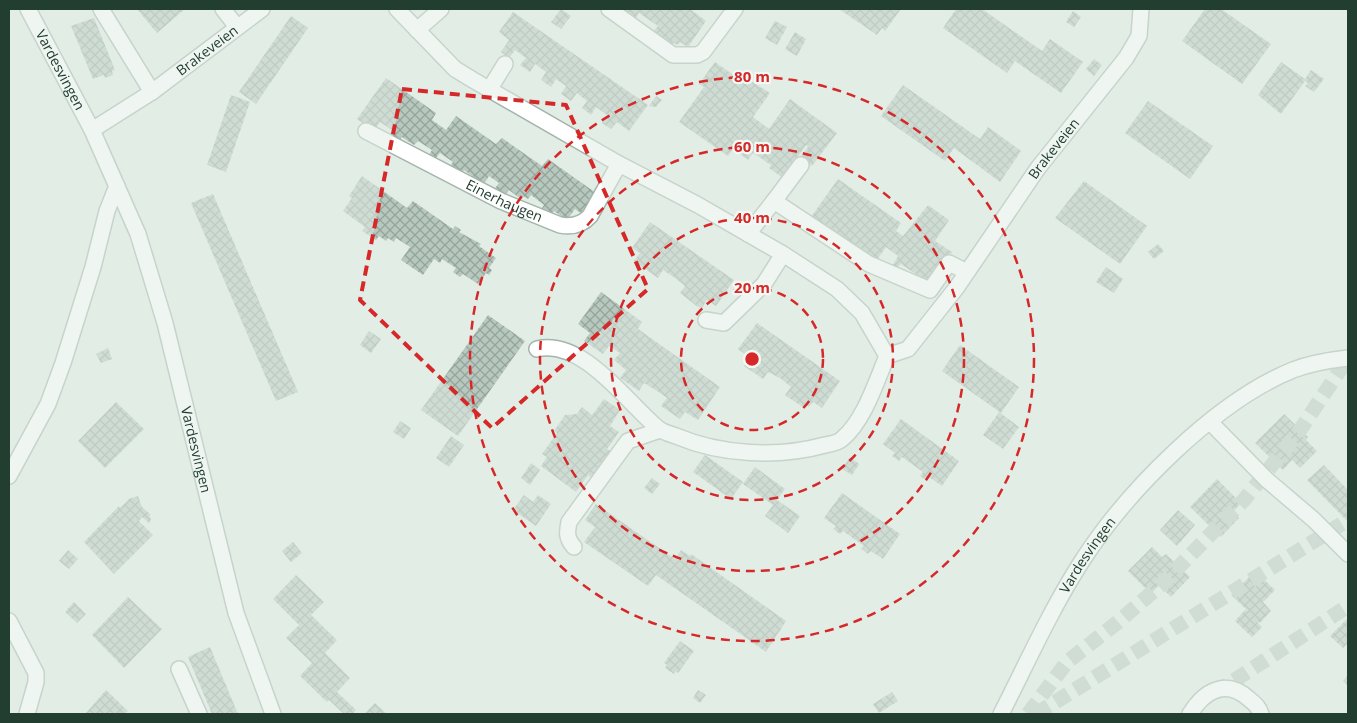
<svg xmlns="http://www.w3.org/2000/svg" width="1357" height="723" font-family="'Open Sans',sans-serif">
<defs>
<pattern id="building-cross-hatch" width="8" height="8" patternUnits="userSpaceOnUse" patternTransform="scale(1.25)"><rect width="8" height="8" fill="#b7c8be"/><path d="M0 0l8 8M0 8l8-8" fill="none" stroke="#94a49b"/></pattern>
</defs>
<rect width="100%" height="100%" fill="#e2ede6"/>
<g fill="url(#building-cross-hatch)">
<polygon points="137,9 185,9 157,33"/>
<polygon points="561,9 571,16 561,29 551,22"/>
<polygon points="616,9 690,9 706,21 688,47 680,42 678,45 673,43 670,48 651,34 658,26 639,13 633,22"/>
<polygon points="839,9 901,9 885,31 882,28 877,35"/>
<polygon points="956,9 982,9 1042,51 1050,39 1083,62 1061,93 1015,61 1007,73 943,28"/>
<polygon points="1205,9 1221,9 1271,44 1242,84 1182,41"/>
<polygon points="1073,11 1081,17 1074,27 1066,22"/>
<polygon points="513,12 648,105 629,131 617,122 611,129 602,123 607,115 596,107 591,115 582,108 587,101 577,93 571,101 561,94 566,86 556,79 551,87 541,80 546,72 535,64 530,72 520,65 526,58 515,50 509,58 501,52 509,40 499,32"/>
<polygon points="291,16 308,28 256,104 239,92"/>
<polygon points="94,18 115,70 112,71 113,75 105,78 104,75 93,79 71,26"/>
<polygon points="775,21 787,27 777,45 765,38"/>
<polygon points="795,32 806,39 797,56 785,49"/>
<polygon points="1094,59 1102,65 1094,76 1086,69"/>
<polygon points="715,62 735,76 738,73 770,93 753,117 769,129 790,99 837,133 812,166 800,157 808,147 806,145 783,178 769,168 771,165 753,153 748,160 733,149 728,156 679,122 704,87 699,84"/>
<polygon points="1281,62 1305,79 1311,70 1324,79 1314,92 1305,86 1308,83 1305,81 1281,114 1258,95"/>
<polygon points="386,78 436,113 432,120 446,130 456,116 496,144 502,138 542,166 548,159 596,193 582,214 575,209 567,220 554,211 549,218 540,211 544,205 531,195 528,199 523,196 521,199 509,190 503,198 493,191 499,183 489,176 484,184 464,170 459,176 448,169 453,162 440,153 435,159 429,155 432,150 418,141 414,145 402,137 397,144 387,138 392,130 380,122 374,131 357,119"/>
<polygon points="903,85 980,139 988,127 1021,151 1000,182 954,148 945,161 881,116"/>
<polygon points="231,95 250,102 226,172 207,165"/>
<polygon points="656,96 662,100 656,107 649,106"/>
<polygon points="1148,101 1213,146 1190,179 1125,133"/>
<polygon points="362,176 407,208 413,201 453,229 455,226 461,230 459,232 481,244 479,246 496,258 489,268 492,270 489,275 486,273 478,284 463,274 460,277 453,272 456,268 442,259 440,263 434,259 423,275 401,260 410,247 396,238 394,242 388,238 386,241 379,236 376,240 362,231 365,227 343,211 352,198 349,196"/>
<polygon points="838,179 901,223 896,231 903,236 928,205 949,220 935,241 952,252 930,284 901,264 897,268 893,265 898,256 886,247 875,263 811,217"/>
<polygon points="1084,181 1147,226 1120,264 1055,218"/>
<polygon points="213,194 298,392 276,401 191,203"/>
<polygon points="650,222 734,280 716,306 707,300 702,308 698,307 680,293 685,286 675,278 663,270 658,278 634,261 640,253 632,248"/>
<polygon points="1158,244 1164,251 1154,259 1148,252"/>
<polygon points="1106,267 1123,279 1114,293 1096,282"/>
<polygon points="601,292 642,322 638,329 720,387 698,420 685,412 680,419 661,406 667,398 657,391 644,383 639,391 620,378 626,370 614,360 620,353 609,346 603,354 584,341 590,333 578,324"/>
<polygon points="488,315 525,341 458,436 421,410"/>
<polygon points="757,323 840,381 822,408 813,402 809,407 806,405 804,408 785,395 791,387 780,378 768,372 763,379 744,366 750,358 738,349"/>
<polygon points="369,331 381,339 371,353 360,345"/>
<polygon points="960,345 1019,387 1001,413 942,371"/>
<polygon points="108,348 112,359 101,363 96,354"/>
<polygon points="604,399 620,410 610,426 619,432 607,449 612,452 593,479 588,475 576,492 541,466 547,457 542,454 557,433 554,431 565,415 577,414 582,407 592,415"/>
<polygon points="116,402 144,429 105,468 78,441"/>
<polygon points="999,412 1019,427 1003,449 983,435"/>
<polygon points="1284,414 1308,437 1306,440 1317,451 1300,468 1292,460 1283,470 1255,443"/>
<polygon points="901,419 959,461 942,486 929,477 927,481 920,476 923,472 902,457 899,461 892,456 895,453 883,444"/>
<polygon points="400,421 411,428 404,439 393,432"/>
<polygon points="451,436 464,445 449,467 436,458"/>
<polygon points="705,455 743,482 731,499 693,472"/>
<polygon points="850,457 859,464 852,475 842,469"/>
<polygon points="531,463 540,470 530,485 521,478"/>
<polygon points="1324,465 1348,490 1348,522 1307,480"/>
<polygon points="755,467 785,489 777,500 800,516 788,533 765,516 773,505 743,484"/>
<polygon points="652,478 660,484 652,494 644,488"/>
<polygon points="1217,479 1241,503 1233,512 1239,518 1221,537 1190,507"/>
<polygon points="842,493 900,534 883,559 871,551 868,554 861,549 864,546 843,531 840,534 833,529 836,526 824,518"/>
<polygon points="524,495 533,502 538,495 551,504 536,526 513,510"/>
<polygon points="138,496 142,507 151,515 149,516 151,519 149,523 142,517 139,521 153,535 114,574 84,542 119,506 120,508 129,499"/>
<polygon points="596,504 675,559 681,550 690,556 691,554 786,621 766,652 656,575 648,586 584,542 595,527 585,520"/>
<polygon points="1178,510 1195,525 1177,546 1160,530"/>
<polygon points="293,542 302,553 291,562 282,551"/>
<polygon points="1152,547 1162,557 1166,554 1190,577 1171,597 1159,585 1151,594 1128,571"/>
<polygon points="68,550 78,559 69,569 59,561"/>
<polygon points="1255,571 1275,590 1263,602 1271,611 1260,623 1256,621 1262,627 1252,637 1235,621 1245,610 1248,611 1231,595"/>
<polygon points="296,575 324,602 311,615 337,640 325,653 350,678 337,692 356,710 352,714 344,714 329,700 327,702 300,676 312,663 286,638 299,625 273,599"/>
<polygon points="128,597 162,629 124,668 92,635"/>
<polygon points="74,602 86,614 77,623 65,612"/>
<polygon points="1348,618 1348,643 1343,648 1330,636"/>
<polygon points="680,641 694,651 678,673 676,671 674,674 665,668 667,665 664,663"/>
<polygon points="210,647 238,714 212,714 188,657"/>
<polygon points="1348,675 1348,686 1343,681"/>
<polygon points="106,690 128,711 124,714 85,714"/>
<polygon points="698,690 706,695 700,703 693,698"/>
<polygon points="892,692 898,701 879,713 873,704"/>
<polygon points="375,703 387,714 364,714"/>
</g>
<g fill="none" stroke-linecap="round" stroke-linejoin="round">
<g stroke="#bbcac2" stroke-width="15" stroke-dasharray="15 8" stroke-linecap="butt">
<polyline points="1215,693 1348,606"/>
<polyline points="1028,714 1067,662 1118,622 1163,583 1243,501 1298,433 1348,358"/>
<polyline points="1036,714 1348,520"/>
</g>
<g stroke="#a4b5ac" stroke-width="18">
<g id="minor">
<path id="s1" d="M 28,9 L 92,130 L 138,234 L 165,323 L 236,613 L 273,714"/>
<polyline points="101,9 152,92"/>
<polyline points="223,9 237,27"/>
<path d="M 397,9 L 455,69 L 473,80 L 619,164 L 698,205 L 783,254 L 837,289 L 862,313 L 887,356 C 876,382 864,421 842,439 C 838,443 830,444 825,445 C 778,458 721,455 676,436 C 670,434 663,432 659,429 C 627,403 583,338 537,349"/>
<polyline points="609,9 673,55 697,55 703,52 735,9"/>
<polyline points="417,30 441,9"/>
<polyline points="489,90 505,64"/>
<path id="s2" d="M 92,130 L 152,92 L 262,9"/>
<path id="s3" d="M 366,131 L 501,201 L 560,225 C 571,227 582,225 590,216 L 619,164"/>
<polyline points="774,201 801,165"/>
<polyline points="748,234 774,201 869,264 930,290 949,263 967,272"/>
<polyline points="706,320 724,323 764,284 783,254"/>
<path id="s4" d="M 887,356 L 908,349 L 957,287 L 1038,168 L 1126,58 L 1139,36 L 1141,9"/>
<polyline points="1210,422 1267,480 1314,520 1348,554"/>
<polyline points="9,476 48,404 63,363 93,267 107,211 117,186"/>
<path d="M 574,547 C 566,538 567,532 569,522 L 628,441 L 660,430"/>
<polyline points="9,621 36,673 36,682 27,714"/>
<polyline points="179,669 199,714"/>
<path id="s5" d="M 1001,714 C 1027,663 1051,609 1082,561 C 1127,491 1216,401 1293,370 C 1311,363 1330,360 1348,358"/>
<path d="M 1190,714 C 1204,691 1226,678 1249,699 C 1255,704 1259,707 1261,714"/>
</g>
</g>
<use href="#minor" stroke="#fff" stroke-width="15"/>
</g>
<path d="M0 0H1357V723H0ZM 402,89 L 566,105 L 648,289 L 492,428 L 360,300 Z" fill="#e2ede6" fill-opacity=".55" fill-rule="evenodd"/>
<path fill="none" stroke="#d62828" stroke-width="4" stroke-dasharray="10 6" stroke-linejoin="round" d="M 402,89 L 566,105 L 648,289 L 492,428 L 360,300 Z"/>
<g fill="none" stroke="#d62828" stroke-width="2.5" stroke-dasharray="9 6">
<circle cx="752" cy="359" r="71"/>
<circle cx="752" cy="359" r="141"/>
<circle cx="752" cy="359" r="212"/>
<circle cx="752" cy="359" r="282"/>
</g>
<g text-anchor="middle" stroke-width="4.5" stroke-linejoin="round" paint-order="stroke">
<g font-size="14" fill="#213e31" stroke="#f2f9f4">
<text dy="5" stroke="none"><textPath href="#s2" startOffset="140">Brakeveien</textPath></text>
<text dy="5" stroke="none"><textPath href="#s1" startOffset="69">Vardesvingen</textPath></text>
<text dy="5" stroke="none"><textPath href="#s4" startOffset="270">Brakeveien</textPath></text>
<text dy="5" stroke="none"><textPath href="#s3" startOffset="155">Einerhaugen</textPath></text>
<text dy="5" stroke="none"><textPath href="#s1" startOffset="474">Vardesvingen</textPath></text>
<text dy="5" stroke="none"><textPath href="#s5" startOffset="181">Vardesvingen</textPath></text>
</g>
</g>
<circle cx="752" cy="359" r="8" fill="#d62828" stroke="#f2f9f4" stroke-width="2.5"/>
<g font-size="15" text-anchor="middle" font-weight="bold" fill="#d62828" stroke="#f2f9f4" stroke-width="4.5" stroke-linejoin="round" paint-order="stroke">
<text x="752" y="82">80 m</text>
<text x="752" y="152">60 m</text>
<text x="752" y="223">40 m</text>
<text x="752" y="293">20 m</text>
</g>
<rect width="1357" height="723" fill="none" stroke="#213e31" stroke-width="20"/>
</svg>
